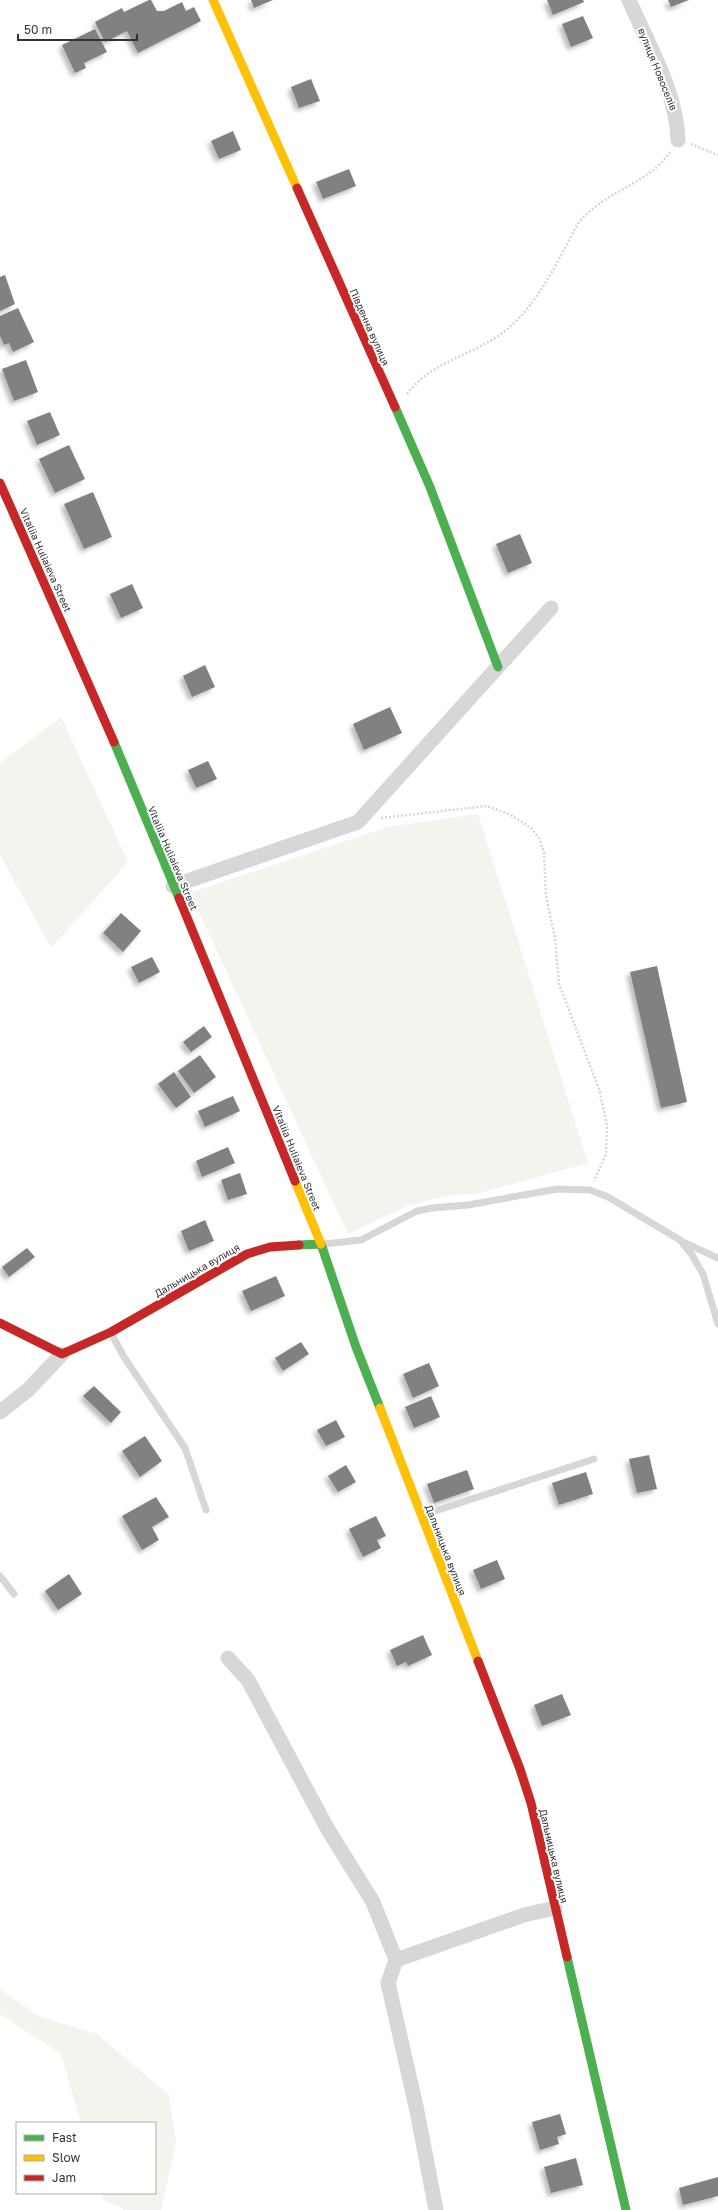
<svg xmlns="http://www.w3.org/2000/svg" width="718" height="2210" font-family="'Golos Text',sans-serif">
<defs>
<filter id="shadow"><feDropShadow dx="-3.5" dy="3.5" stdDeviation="2" flood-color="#0004"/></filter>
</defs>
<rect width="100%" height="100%" fill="#fff"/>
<g fill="#f1f5ed">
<polygon points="61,717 128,862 51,948 0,855 0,763"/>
<polygon points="478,814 588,1163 476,1194 450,1195 407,1206 348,1234 190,893 388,827"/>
<polygon points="0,1989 38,2016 97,2034 169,2095 176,2142 161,2210 123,2210 122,2208 104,2200 102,2193 155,2193 155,2123 81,2123 61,2054 0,2014"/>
</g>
<g fill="#818181" filter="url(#shadow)">
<polygon points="149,0 151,0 157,11 164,11 182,2 186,11 194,7 201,21 138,53 127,31 105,42 95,22 122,8 124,12"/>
<polygon points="251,0 273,0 254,8"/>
<polygon points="547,0 583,0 584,2 553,15"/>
<polygon points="668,0 689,0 671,7"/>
<polygon points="583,16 593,38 571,47 562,24"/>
<polygon points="95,29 107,52 84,63 86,68 75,73 62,45"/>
<polygon points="311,79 320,101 299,108 291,87"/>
<polygon points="233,131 241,150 219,159 211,141"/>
<polygon points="349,169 356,186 323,199 316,182"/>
<polygon points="5,275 15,304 0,311 0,277"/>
<polygon points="18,308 34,342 13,352 9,343 4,345 0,336 0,316"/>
<polygon points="26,360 38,392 14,401 2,369"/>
<polygon points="50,412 60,435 37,445 27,421"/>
<polygon points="69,445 85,479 55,493 39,459"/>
<polygon points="93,492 112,537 84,549 64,504"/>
<polygon points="520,534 532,563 508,573 496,544"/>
<polygon points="132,584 143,608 121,618 110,594"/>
<polygon points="205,665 215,687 192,697 183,676"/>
<polygon points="390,707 402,733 364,750 353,724"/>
<polygon points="208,761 217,779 196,788 188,770"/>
<polygon points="121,913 141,931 123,952 103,933"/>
<polygon points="152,957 160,972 139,983 131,967"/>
<polygon points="657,966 687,1102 661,1108 630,972"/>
<polygon points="204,1026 212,1037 191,1052 183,1042"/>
<polygon points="200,1055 216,1077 194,1093 178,1071"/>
<polygon points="174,1072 191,1097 176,1108 158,1084"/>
<polygon points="233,1096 240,1111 205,1127 198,1111"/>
<polygon points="228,1147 235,1163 202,1177 196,1161"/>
<polygon points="240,1173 247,1194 228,1200 221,1180"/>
<polygon points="205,1220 214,1241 189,1251 181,1231"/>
<polygon points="27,1248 35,1257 9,1277 2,1267"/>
<polygon points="276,1276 285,1296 251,1311 242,1291"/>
<polygon points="301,1342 309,1354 283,1371 275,1358"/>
<polygon points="429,1363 439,1386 413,1398 403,1374"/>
<polygon points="94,1386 121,1412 111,1423 83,1396"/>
<polygon points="431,1396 440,1417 414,1428 405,1407"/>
<polygon points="336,1420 345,1437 326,1446 317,1430"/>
<polygon points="145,1436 162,1461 140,1477 122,1451"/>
<polygon points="649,1455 657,1489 637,1493 629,1459"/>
<polygon points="346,1465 356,1482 338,1492 328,1476"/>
<polygon points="467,1470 474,1489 434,1503 427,1484"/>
<polygon points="586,1472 593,1494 559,1505 552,1483"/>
<polygon points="156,1497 169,1517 152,1527 159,1540 142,1550 122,1516"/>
<polygon points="376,1516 386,1536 377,1540 381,1548 363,1557 349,1529"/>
<polygon points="497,1560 505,1579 481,1589 473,1570"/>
<polygon points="69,1574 82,1594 58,1610 45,1591"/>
<polygon points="423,1635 432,1655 408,1666 406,1662 397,1666 390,1650"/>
<polygon points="562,1694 571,1715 542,1726 534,1705"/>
<polygon points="560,2114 566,2134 557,2137 559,2144 540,2150 532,2122"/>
<polygon points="576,2158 583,2185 551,2193 544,2167"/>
<polygon points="718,2177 718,2196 683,2205 679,2188"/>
</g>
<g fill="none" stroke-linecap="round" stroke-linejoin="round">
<g stroke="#d6d6d6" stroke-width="2.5" stroke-dasharray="2 2" stroke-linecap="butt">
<polyline points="691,144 718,155"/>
<path d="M 407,394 C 431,362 470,356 501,334 C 530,313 547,281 564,250 C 569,241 574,229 580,221 C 605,191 649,184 671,151"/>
<polyline points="381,818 487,806 511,815 531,828 539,838 544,853 546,896 555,938 559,984 599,1089 607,1125 606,1154 594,1181"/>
</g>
<g stroke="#d7d7d7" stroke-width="7">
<polyline points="683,1242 718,1258"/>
<polyline points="324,1244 361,1240 417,1211 432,1208 468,1205 557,1189 590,1190 608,1197 680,1240 692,1255 703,1274 718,1324"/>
<polyline points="111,1333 124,1357 185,1448 206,1510"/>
<polyline points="423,1515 594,1459"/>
<polyline points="0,1576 14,1594"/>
</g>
<g stroke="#d7d7d7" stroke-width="15">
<path d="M 629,0 C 648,44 677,93 678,140"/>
<polyline points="173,886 358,822 551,608"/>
<polyline points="0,1412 29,1389 62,1354"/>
<polyline points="228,1658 248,1680 327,1828 373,1902 396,1960 388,1983 417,2111 436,2210"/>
<polyline points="396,1960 524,1915 555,1908"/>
</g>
<g stroke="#4caf50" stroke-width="9">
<polyline points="395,407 430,487 498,667"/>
<polyline points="114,742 179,898"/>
<polyline points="299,1245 321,1244 356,1347 380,1408"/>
<polyline points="567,1957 626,2210"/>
</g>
<g stroke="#ffc107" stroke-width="9">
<polyline points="213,0 297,188"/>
<polyline points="295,1181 321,1244"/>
<polyline points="380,1408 478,1661"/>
</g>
<g stroke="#c62828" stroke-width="9">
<polyline points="297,188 395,407"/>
<polyline points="0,483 114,742"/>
<polyline points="179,898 295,1181"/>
<polyline points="0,1323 62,1354 111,1332 247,1254 270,1247 299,1245"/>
<polyline points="478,1661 520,1769 531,1803 567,1957"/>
</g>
</g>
<g text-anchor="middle" stroke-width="4" stroke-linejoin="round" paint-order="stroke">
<g font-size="10" fill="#333" stroke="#fff">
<text transform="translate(658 69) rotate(68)" y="4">вулиця Новоселів</text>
<text transform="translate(370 327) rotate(66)" y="4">Південна вулиця</text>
<text transform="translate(46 560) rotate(66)" y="4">Vitaliia Huliaieva Street</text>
<text transform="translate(173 858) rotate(67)" y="4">Vitaliia Huliaieva Street</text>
<text transform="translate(297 1158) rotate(68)" y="4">Vitaliia Huliaieva Street</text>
<text transform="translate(197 1270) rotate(-30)" y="4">Дальницька вулиця</text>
<text transform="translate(446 1550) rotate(69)" y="4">Дальницька вулиця</text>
<text transform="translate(554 1856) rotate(77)" y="4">Дальницька вулиця</text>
</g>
</g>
<rect x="16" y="2122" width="140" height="72" fill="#ffffff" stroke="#adadad"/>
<rect x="24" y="2135" width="20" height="6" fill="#4caf50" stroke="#adadad"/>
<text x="52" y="2142" font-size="12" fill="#333333">Fast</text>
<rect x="24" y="2155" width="20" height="6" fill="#ffc107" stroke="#adadad"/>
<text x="52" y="2162" font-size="12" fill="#333333">Slow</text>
<rect x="24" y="2175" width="20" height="6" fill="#c62828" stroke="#adadad"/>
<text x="52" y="2182" font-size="12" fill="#333333">Jam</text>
<path d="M18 34v6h119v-6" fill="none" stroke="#333333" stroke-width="2"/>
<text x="24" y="34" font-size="12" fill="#333333" stroke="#ffffff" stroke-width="3" paint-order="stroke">50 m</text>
</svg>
